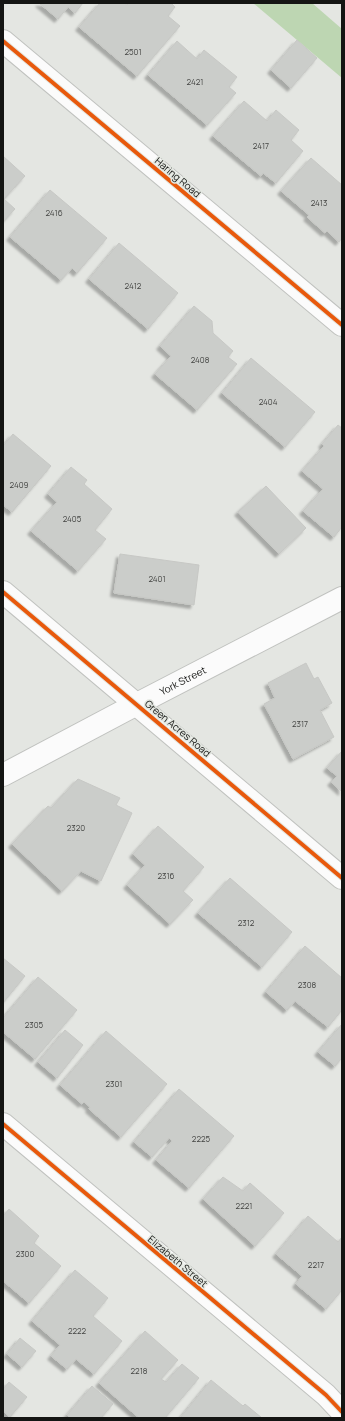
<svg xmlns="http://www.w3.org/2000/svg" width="345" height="1421" font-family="Manrope,sans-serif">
<defs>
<filter id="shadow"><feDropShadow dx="-3.5" dy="3.5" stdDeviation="1" flood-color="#0004"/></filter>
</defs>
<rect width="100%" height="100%" fill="#e4e6e2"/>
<polygon fill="#bdd6b2" points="253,3 312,3 342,29 342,78"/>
<g fill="#cbcdca" stroke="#c7c8c5" filter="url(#shadow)">
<polygon points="39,3 83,3 75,13 68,7 58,19"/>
<polygon points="100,3 124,3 127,5 129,3 171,3 175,7 168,16 180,26 137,76 79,27"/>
<polygon points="297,40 317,58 291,88 271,70"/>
<polygon points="177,41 197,59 204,50 237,77 229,87 236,93 207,125 148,75"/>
<polygon points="244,101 267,121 276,110 299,130 291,140 303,151 276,183 263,173 261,176 213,136"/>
<polygon points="3,156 25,176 4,199 15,209 3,222"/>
<polygon points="311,158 342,185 342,238 339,242 327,231 325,233 307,217 309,215 281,191"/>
<polygon points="50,190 107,238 77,273 72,268 61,280 10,237"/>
<polygon points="119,243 178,293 148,329 89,279"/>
<polygon points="194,306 212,321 213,333 233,351 228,357 237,364 197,410 155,374 171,356 160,346"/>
<polygon points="251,358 315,412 285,447 222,393"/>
<polygon points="338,425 342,428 342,527 334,537 303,511 323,489 302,471 324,446 322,444"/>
<polygon points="13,434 51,466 12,512 3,505 3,446"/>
<polygon points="71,467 87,480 84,484 112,509 95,530 106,539 78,571 31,531 57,502 48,494"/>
<polygon points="266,486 306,528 279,554 238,512"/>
<polygon points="120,554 199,565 194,605 114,593"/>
<polygon points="306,663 314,679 318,677 332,703 320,710 334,737 293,759 264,704 275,698 268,683"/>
<polygon points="342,751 342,792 331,782 337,776 327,768"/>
<polygon points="78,779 120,798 116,805 132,813 101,881 81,871 62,891 12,844 48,806 51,808"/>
<polygon points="158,826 204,867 183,891 193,900 170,924 127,885 145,865 133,854"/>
<polygon points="230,878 292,932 262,967 198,913"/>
<polygon points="305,946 342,978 342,1010 328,1027 295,1001 287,1010 266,992"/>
<polygon points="3,958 25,976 3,1003"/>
<polygon points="38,977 77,1010 35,1059 3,1032 3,1018"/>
<polygon points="342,1024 342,1058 335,1066 318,1052"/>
<polygon points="65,1030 83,1045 57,1078 38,1062"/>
<polygon points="106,1031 167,1084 121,1137 89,1109 90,1107 84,1102 82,1104 60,1085"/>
<polygon points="179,1089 234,1136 189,1188 156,1160 172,1141 169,1138 152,1157 134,1142"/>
<polygon points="223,1177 243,1191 250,1183 284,1213 255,1246 203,1199"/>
<polygon points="9,1209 39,1236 34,1243 61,1266 29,1303 3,1281 3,1216"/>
<polygon points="308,1216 338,1242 342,1237 342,1290 326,1309 296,1284 302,1276 276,1254"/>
<polygon points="75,1270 108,1298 93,1316 122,1341 94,1374 76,1359 67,1369 51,1356 60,1345 32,1321"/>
<polygon points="145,1331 178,1360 161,1379 166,1382 182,1364 199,1378 165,1418 139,1418 99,1383"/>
<polygon points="20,1338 36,1351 22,1367 7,1354"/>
<polygon points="211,1380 243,1406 245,1404 262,1418 180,1418"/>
<polygon points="9,1382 27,1397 10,1417 3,1411 3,1389"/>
<polygon points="92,1386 113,1404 101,1418 70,1418 67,1415"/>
</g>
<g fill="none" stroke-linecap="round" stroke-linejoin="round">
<g stroke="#c0c2bf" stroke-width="24">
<g id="minor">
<polyline points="3,41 342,325"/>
<polyline points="3,592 342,878"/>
<path id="s1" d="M 3,775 L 137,704 L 342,598"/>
<polyline points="3,1124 326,1395 342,1412"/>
</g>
</g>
<use href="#minor" stroke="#fbfbfb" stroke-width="22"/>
<g stroke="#e3e7e1" stroke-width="6">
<g id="cycleway">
<polyline points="3,41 342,325"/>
<polyline points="3,592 342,878"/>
<polyline points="3,1124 326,1395 342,1412"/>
</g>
</g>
<use href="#cycleway" stroke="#e8590c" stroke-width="4"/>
</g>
<g text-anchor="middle" stroke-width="3" stroke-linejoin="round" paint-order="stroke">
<g font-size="8" fill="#444543">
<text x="133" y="55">2501</text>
<text x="195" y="85">2421</text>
<text x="261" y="149">2417</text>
<text x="319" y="206">2413</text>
<text x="54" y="216">2416</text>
<text x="133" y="289">2412</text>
<text x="200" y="363">2408</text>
<text x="268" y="405">2404</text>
<text x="19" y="488">2409</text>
<text x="72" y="522">2405</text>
<text x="157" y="582">2401</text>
<text x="300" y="727">2317</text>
<text x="76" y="831">2320</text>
<text x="166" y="879">2316</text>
<text x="246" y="926">2312</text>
<text x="307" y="988">2308</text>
<text x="34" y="1028">2305</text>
<text x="114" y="1087">2301</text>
<text x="201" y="1142">2225</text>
<text x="244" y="1209">2221</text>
<text x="25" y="1257">2300</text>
<text x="316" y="1268">2217</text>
<text x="77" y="1334">2222</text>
<text x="139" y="1374">2218</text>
</g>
<g font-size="10" fill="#141513" stroke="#e3e7e1">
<text transform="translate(178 177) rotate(40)" y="4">Haring Road</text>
<text dy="4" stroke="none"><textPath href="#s1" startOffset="203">York Street</textPath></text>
<text transform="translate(178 728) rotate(40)" y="4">Green Acres Road</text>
<text transform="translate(178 1261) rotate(40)" y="4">Elizabeth Street</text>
</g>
</g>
<rect width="345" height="1421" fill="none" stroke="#141513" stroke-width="8"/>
</svg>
